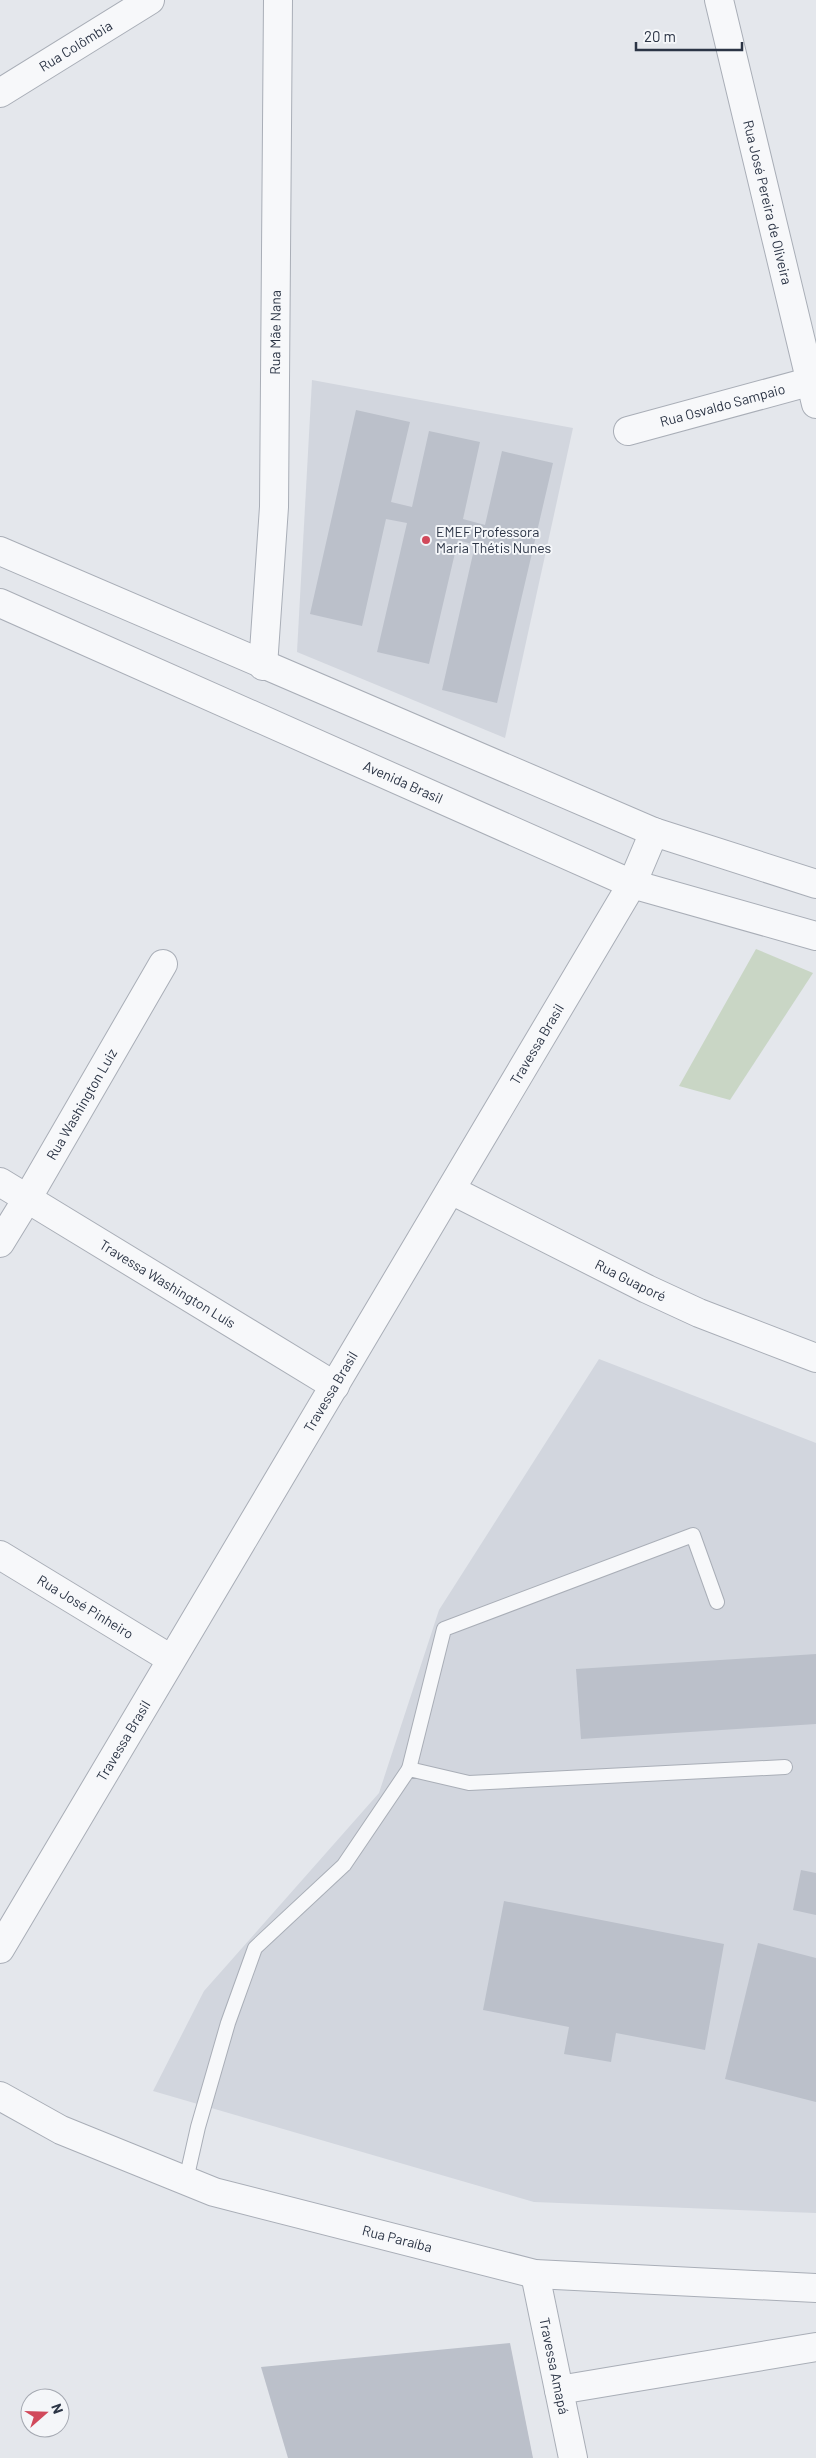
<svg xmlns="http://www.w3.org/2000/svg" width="816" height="2458" font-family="Barlow,sans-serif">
<rect width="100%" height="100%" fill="#e4e7ec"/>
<g fill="#d2d6de">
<polygon points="312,380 573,428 505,738 297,652"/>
<polygon points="599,1359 816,1443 816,2213 534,2202 153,2091 204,1991 379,1793 439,1610"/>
</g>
<polygon fill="#c9d6c5" points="756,949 813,973 730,1100 679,1086"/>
<g fill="#bbc0ca">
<polygon points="356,410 410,422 391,502 412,507 429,431 480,442 463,519 485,525 502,451 553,463 497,703 442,690 475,545 458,540 429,664 377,652 407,523 386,519 362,626 310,614"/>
<polygon points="816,1654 816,1724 581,1739 576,1669"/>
<polygon points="801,1870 816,1873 816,1915 793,1910"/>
<polygon points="504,1901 724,1944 705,2050 616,2033 611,2062 564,2054 569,2027 483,2010"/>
<polygon points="758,1943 816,1958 816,2102 725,2079"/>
<polygon points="510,2343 533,2458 288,2458 261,2367"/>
</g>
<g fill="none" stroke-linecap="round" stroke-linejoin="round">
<g stroke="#a9aeb7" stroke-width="16">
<g id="service">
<polyline points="409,1769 444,1629 693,1535 717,1602"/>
<polyline points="186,2180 198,2127 228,2023 255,1948 344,1865 409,1769 469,1783 785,1767"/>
</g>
</g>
<g stroke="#a9aeb7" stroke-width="30">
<g id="minor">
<path id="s1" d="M 719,0 L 816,404"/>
<path id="s2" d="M 0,93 L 150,0"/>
<path id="s3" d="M 628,431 L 816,380"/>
<path id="s4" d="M 263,666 L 274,507 L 278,0"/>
<path id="s5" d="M 0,1182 L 335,1386"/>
<path id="s6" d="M 451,1190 L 647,1289 L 699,1313 L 816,1358"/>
<path id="s7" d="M 0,1243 L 27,1199 L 163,964"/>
<path id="s8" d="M 0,1555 L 171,1659"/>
<path id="s9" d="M 0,1949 L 632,884 L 654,832"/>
<path id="s10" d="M 535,2274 L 573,2458"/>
<polyline points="559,2390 816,2347"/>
</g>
</g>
<g stroke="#a9aeb7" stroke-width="30">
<g id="tertiary">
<polyline points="0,551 654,832 816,884"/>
<path id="s11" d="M 0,603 L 632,884 L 816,936"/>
<path id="s12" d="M 0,2096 L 61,2130 L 214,2192 L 535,2274 L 816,2288"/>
</g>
</g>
<use href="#service" stroke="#f7f8fa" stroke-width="14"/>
<use href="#minor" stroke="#f7f8fa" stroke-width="28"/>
<use href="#tertiary" stroke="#f7f8fa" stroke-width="28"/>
</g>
<circle fill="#d1495b" stroke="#f4f6f9" stroke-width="2" cx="426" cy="540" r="5"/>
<g text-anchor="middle" stroke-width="4" stroke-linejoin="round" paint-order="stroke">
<g font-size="14" fill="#2b3445" stroke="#f4f6f9">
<text dy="5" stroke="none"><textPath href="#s2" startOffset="89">Rua Colômbia</textPath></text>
<text dy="5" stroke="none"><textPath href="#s1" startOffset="208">Rua José Pereira de Oliveira</textPath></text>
<text dy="5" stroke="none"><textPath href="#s4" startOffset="334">Rua Mãe Nana</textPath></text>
<text dy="5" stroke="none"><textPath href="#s3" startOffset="98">Rua Osvaldo Sampaio</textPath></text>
<text dy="5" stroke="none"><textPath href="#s11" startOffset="441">Avenida Brasil</textPath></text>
<text dy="5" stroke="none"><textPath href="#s9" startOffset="1052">Travessa Brasil</textPath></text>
<text dy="5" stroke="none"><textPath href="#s7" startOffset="161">Rua Washington Luiz</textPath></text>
<text dy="5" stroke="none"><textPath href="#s6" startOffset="201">Rua Guaporé</textPath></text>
<text dy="5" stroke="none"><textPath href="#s5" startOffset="196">Travessa Washington Luís</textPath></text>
<text dy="5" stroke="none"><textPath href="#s9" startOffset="648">Travessa Brasil</textPath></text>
<text dy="5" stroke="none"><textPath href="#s8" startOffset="100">Rua José Pinheiro</textPath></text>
<text dy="5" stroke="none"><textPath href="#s9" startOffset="242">Travessa Brasil</textPath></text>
<text dy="5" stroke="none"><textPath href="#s12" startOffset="424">Rua Paraíba</textPath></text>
<text dy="5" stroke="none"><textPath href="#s10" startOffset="94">Travessa Amapá</textPath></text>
</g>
<g font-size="14" fill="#2b3445" stroke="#f4f6f9" text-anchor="start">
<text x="436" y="537">EMEF Professora<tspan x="436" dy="16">Maria Thétis Nunes</tspan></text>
</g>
</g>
<g transform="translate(45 2413) rotate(70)"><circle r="24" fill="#f4f6f9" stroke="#a4a8b1"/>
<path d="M0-4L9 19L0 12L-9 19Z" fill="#d1495b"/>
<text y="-8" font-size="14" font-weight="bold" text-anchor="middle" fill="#2b3445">N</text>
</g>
<path d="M636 42v8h106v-8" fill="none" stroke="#2b3445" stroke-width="2.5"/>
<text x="644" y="42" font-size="15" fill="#2b3445" stroke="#f4f6f9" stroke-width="4" paint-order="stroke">20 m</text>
</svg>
